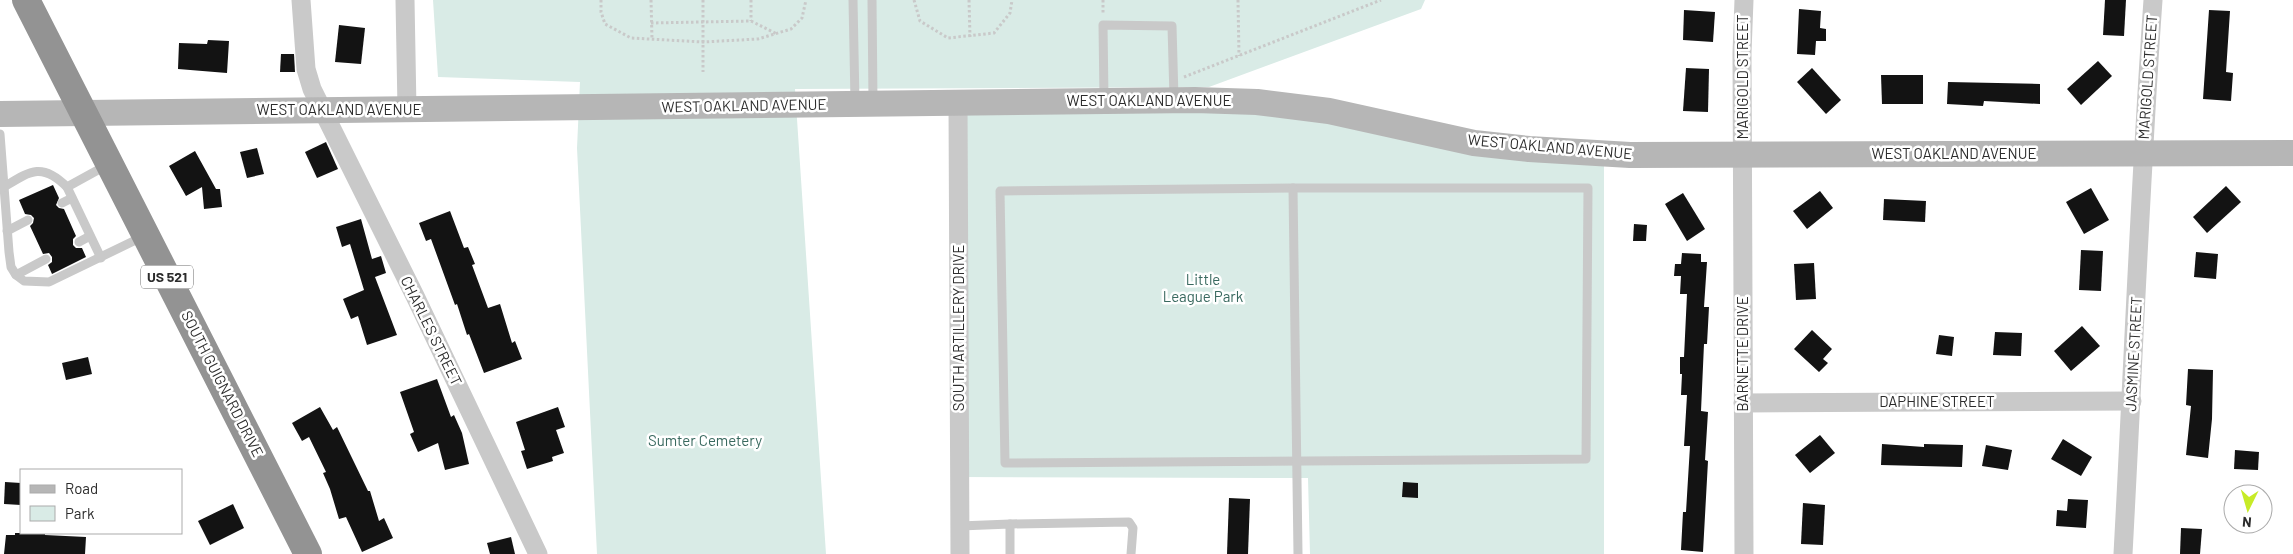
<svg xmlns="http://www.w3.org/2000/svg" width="2293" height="554" font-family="Barlow,sans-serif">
<rect width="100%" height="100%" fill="#fff"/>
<g fill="#d9ebe6">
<polygon points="433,0 1425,0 1421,9 1209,87 795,89 826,554 597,554 577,148 580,82 438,77"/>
<polygon points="1195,100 1604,153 1604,554 1310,554 1308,478 960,477 958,103"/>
</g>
<g fill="#131313">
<polygon points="2105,0 2126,0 2124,36 2103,35"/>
<polygon points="1799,9 1821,11 1820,28 1826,29 1826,41 1816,41 1815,55 1797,54"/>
<polygon points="1684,10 1715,12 1713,42 1683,40"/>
<polygon points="2209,10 2230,11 2226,72 2233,73 2231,101 2203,99"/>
<polygon points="339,25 365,28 361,64 335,62"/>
<polygon points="208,40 229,41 227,73 178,69 179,43 207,44"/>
<polygon points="281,54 294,54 295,72 280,72"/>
<polygon points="2098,61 2112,76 2081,105 2067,89"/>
<polygon points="1686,68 1709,69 1708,112 1683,111"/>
<polygon points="1812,68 1841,100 1826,114 1797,82"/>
<polygon points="1881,75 1923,75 1923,104 1882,104"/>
<polygon points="1948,82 2040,84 2040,104 1984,101 1983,106 1947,104"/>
<polygon points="326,142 338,169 317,178 305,152"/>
<polygon points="257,148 264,174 247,178 240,152"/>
<polygon points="195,151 216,189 220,189 222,207 204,209 202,187 186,196 169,166"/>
<polygon points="53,185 59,198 56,205 59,208 64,209 76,236 73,239 73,245 76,248 82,248 86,257 52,274 48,265 52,262 52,257 49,253 43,254 30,226 33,223 34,218 31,215 25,214 19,200"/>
<polygon points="2226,186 2241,202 2207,233 2193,217"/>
<polygon points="2091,188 2109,220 2084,234 2066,202"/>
<polygon points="1820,191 1833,208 1807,229 1793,211"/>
<polygon points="1683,193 1705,229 1687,241 1665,204"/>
<polygon points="1884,199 1926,201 1925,222 1883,220"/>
<polygon points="450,211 464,248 468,247 475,264 472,265 488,308 500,304 512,343 515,341 522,359 484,373 469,334 467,335 457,304 455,305 431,239 426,241 419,223"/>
<polygon points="361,219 372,259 381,256 386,273 375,277 397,335 367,345 358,316 351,319 343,299 364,290 350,244 342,247 336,227"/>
<polygon points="1634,224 1647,225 1646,241 1633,241"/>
<polygon points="2081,250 2103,251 2101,291 2079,290"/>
<polygon points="2196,252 2218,254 2216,279 2194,277"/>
<polygon points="1682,253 1701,254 1701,262 1707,262 1704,307 1709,307 1707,344 1704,344 1701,411 1708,412 1705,460 1708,461 1703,552 1681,550 1683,512 1686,512 1690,446 1684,446 1687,395 1681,395 1682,374 1680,374 1680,357 1684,357 1687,294 1680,294 1681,276 1674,276 1675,264 1681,264"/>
<polygon points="1814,263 1816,299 1796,300 1794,264"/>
<polygon points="2082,326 2100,346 2071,371 2054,351"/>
<polygon points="1812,330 1832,349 1823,359 1828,363 1819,372 1794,349"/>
<polygon points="1995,332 2022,333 2021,356 1993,355"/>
<polygon points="1939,335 1954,337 1952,356 1936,354"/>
<polygon points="88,357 92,374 66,380 62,363"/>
<polygon points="2188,369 2213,370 2212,419 2208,458 2186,455 2191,406 2186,405"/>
<polygon points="437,379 451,417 454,415 462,433 469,464 445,470 438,443 418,452 410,434 414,432 400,392"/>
<polygon points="320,407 333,430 337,427 368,491 370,491 379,521 384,518 393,538 362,552 346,517 339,519 330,489 323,473 326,472 309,437 302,441 292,423"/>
<polygon points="558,407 565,427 556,430 564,453 552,457 553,461 527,469 521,451 525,450 516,422"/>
<polygon points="1820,435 1835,453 1810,473 1795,455"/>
<polygon points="2063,439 2092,457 2081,476 2051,459"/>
<polygon points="1882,444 1924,447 1924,444 1963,445 1962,467 1881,465"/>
<polygon points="1986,445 2012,450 2008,470 1982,466"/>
<polygon points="2235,450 2259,452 2258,470 2234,469"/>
<polygon points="5,482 21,483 21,505 4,504"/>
<polygon points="1403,482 1418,483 1418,498 1402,497"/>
<polygon points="1229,498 1250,499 1248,554 1227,554"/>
<polygon points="2068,499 2088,500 2086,528 2056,526 2057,510 2067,511"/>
<polygon points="1803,503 1825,505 1823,545 1801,544"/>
<polygon points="233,504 244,528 210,545 198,521"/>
<polygon points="2181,528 2202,529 2200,554 2180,554"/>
<polygon points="15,533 45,533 45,535 86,537 85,554 4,554 6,535 15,535"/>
<polygon points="511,537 515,554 490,554 487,543"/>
</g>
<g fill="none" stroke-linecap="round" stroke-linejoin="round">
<g stroke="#c9c9c9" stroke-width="3" stroke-dasharray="2.5 2.5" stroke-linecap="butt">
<polyline points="601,0 601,12 605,24 631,38 703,42 758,39 791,29 802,18 806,0"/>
<polyline points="651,0 652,39"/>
<polyline points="703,0 703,72"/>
<polyline points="751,0 751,21"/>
<polyline points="914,0 920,21 948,38 994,33 1010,13 1012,0"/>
<polyline points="969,0 970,37"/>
<polyline points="1103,0 1103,14"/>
<polyline points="1238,0 1239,56"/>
<polyline points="651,23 751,21 777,34"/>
<polyline points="1184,77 1381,0"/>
</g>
<g stroke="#c9c9c9" stroke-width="9">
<polyline points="853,0 855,102"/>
<polyline points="872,0 873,101"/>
<polyline points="1104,98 1103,25 1172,26 1174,98"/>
<polyline points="0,134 9,252 11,267 16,275 24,281 49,282 144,236"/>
<path d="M 4,187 C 30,171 42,162 67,187"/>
<polygon points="1293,188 1588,188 1586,459 1005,463 1000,191"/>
<polyline points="1293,188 1298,554"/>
<polyline points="62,203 72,198"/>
<polyline points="7,231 28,220"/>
<polyline points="79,242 90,236"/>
<polyline points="101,258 67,187 107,165"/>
<polyline points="16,275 46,259"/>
<polyline points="1010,524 1129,522 1133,528 1131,554"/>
<polyline points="960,526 1010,524 1010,554"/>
</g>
<g stroke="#c9c9c9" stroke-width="19">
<polyline points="301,0 306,69 312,89 415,296 538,554"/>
<polyline points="405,0 407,109"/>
<polyline points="958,103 960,554"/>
<polyline points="1743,403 2132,401"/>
<polyline points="1744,554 1742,53 1744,0"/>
<path d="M 2123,554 C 2133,369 2140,184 2153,0"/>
</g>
<polyline stroke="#b6b6b6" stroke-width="26" points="0,114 1195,100 1257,102 1329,111 1474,143 1529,149 1630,155 2293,153"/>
<polyline stroke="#939393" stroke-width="28" points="26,0 308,554"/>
</g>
<g text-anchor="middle" stroke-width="5" stroke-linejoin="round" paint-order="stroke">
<rect fill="#fff" stroke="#6b6b6b" stroke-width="1" x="141" y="265.5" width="52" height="23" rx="4"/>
<g font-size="14" font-weight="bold" fill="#2c2c2c">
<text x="167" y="282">US 521</text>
</g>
<g font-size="15" fill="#2c2c2c" stroke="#fff">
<text transform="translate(1743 77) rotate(-90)" y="5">MARIGOLD STREET</text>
<text transform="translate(2148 77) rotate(-86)" y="5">MARIGOLD STREET</text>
<text x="1149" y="106">WEST OAKLAND AVENUE</text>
<text transform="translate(744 106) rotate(-1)" y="5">WEST OAKLAND AVENUE</text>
<text x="339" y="115">WEST OAKLAND AVENUE</text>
<text transform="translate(1550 147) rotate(5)" y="5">WEST OAKLAND AVENUE</text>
<text x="1954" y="159">WEST OAKLAND AVENUE</text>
<text transform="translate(959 328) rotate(-90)" y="5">SOUTH ARTILLERY DRIVE</text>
<text transform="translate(431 331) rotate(64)" y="5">CHARLES STREET</text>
<text transform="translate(1743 354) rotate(-90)" y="5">BARNETTE DRIVE</text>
<text transform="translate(2134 354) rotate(-87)" y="5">JASMINE STREET</text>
<text transform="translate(222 384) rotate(63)" y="5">SOUTH GUIGNARD DRIVE</text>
<text x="1937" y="407">DAPHINE STREET</text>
</g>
<g font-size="15" fill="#39695f" stroke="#fff">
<text x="1203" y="285">Little<tspan x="1203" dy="17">League Park</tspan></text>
<text x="705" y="446">Sumter Cemetery</text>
</g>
</g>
<rect x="20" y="469" width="162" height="65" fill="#ffffff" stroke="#ababab"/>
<rect x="30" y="485" width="25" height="8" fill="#b6b6b6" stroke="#ababab"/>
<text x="65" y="494" font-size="15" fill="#2c2c2c">Road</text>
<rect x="30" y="506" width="25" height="15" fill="#d9ebe6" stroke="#ababab"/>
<text x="65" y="519" font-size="15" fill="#2c2c2c">Park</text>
<g transform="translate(2248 509) rotate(185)"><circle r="24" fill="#ffffff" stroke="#ababab"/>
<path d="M0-4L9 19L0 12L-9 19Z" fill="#c7eb27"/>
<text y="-8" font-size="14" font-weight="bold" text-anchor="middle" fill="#2c2c2c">N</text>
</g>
</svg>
